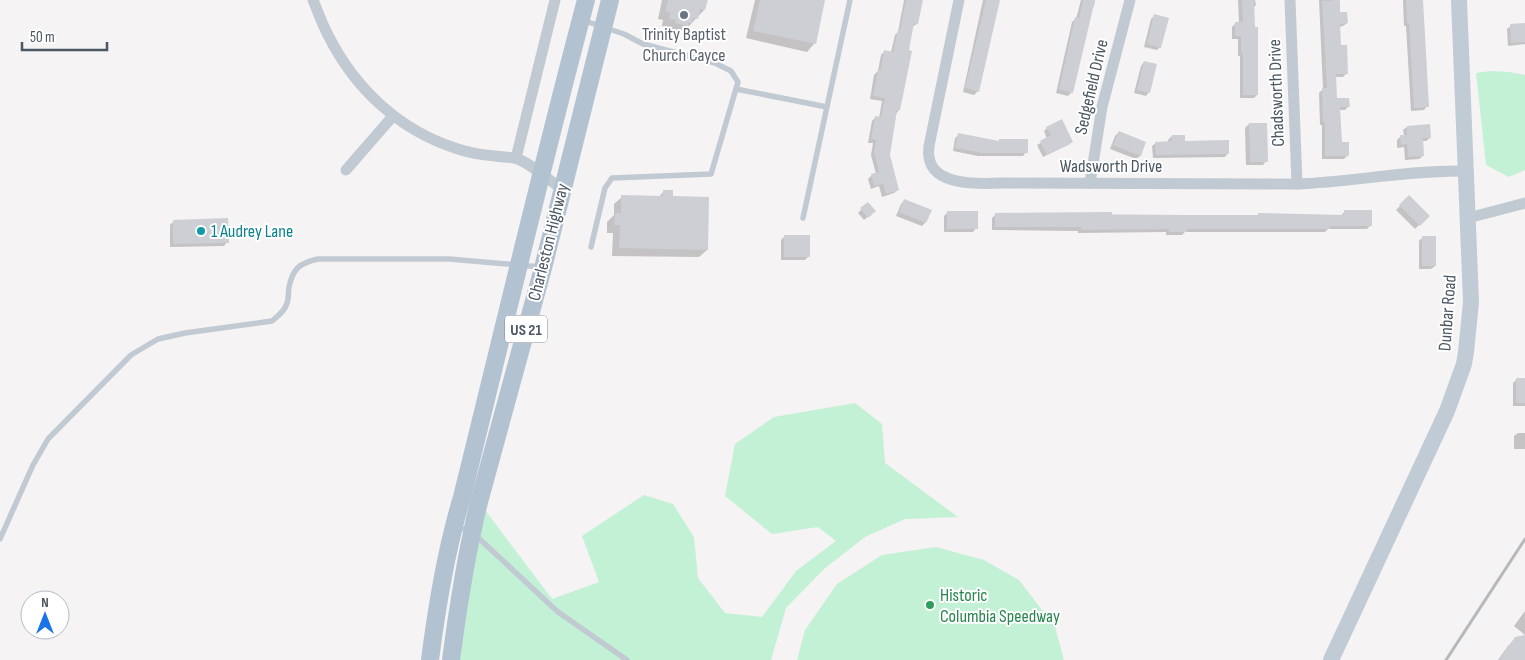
<svg xmlns="http://www.w3.org/2000/svg" width="1525" height="660" font-family="'Sofia Sans Condensed',sans-serif">
<rect width="100%" height="100%" fill="#f5f3f3"/>
<g fill="#c3f1d5">
<polygon points="1490,71 1509,72 1525,75 1525,170 1509,177 1486,165 1476,73"/>
<polygon points="855,403 882,424 885,463 958,517 905,519 865,537 824,569 786,608 771,660 451,660 479,502 552,599 599,582 582,536 644,495 673,504 694,537 698,578 725,613 762,617 796,571 836,541 818,527 772,534 725,496 735,444 774,417"/>
<polygon points="936,547 984,560 1019,580 1055,627 1064,660 797,660 805,630 837,584 882,555"/>
</g>
<g fill="#0003">
<polygon points="662,0 707,0 704,10 689,26 679,33 668,30 669,28 662,26 663,20 658,19"/>
<polygon points="755,0 824,0 814,44 807,52 746,38"/>
<polygon points="904,0 921,0 917,24 912,27 899,110 896,114 889,156 898,190 894,193 882,197 879,186 871,189 868,179 872,175 876,174 871,155 873,143 868,143 872,121 875,118 879,118 882,101 870,99 874,75 878,71 881,55 885,51 891,52 895,35 898,32"/>
<polygon points="983,0 999,0 978,91 974,95 963,92"/>
<polygon points="1081,0 1095,0 1094,6 1092,8 1072,92 1068,96 1056,93 1072,22 1076,19"/>
<polygon points="1238,0 1255,0 1256,5 1253,8 1257,95 1254,98 1240,98 1240,56 1238,56 1238,39 1232,39 1232,27 1235,24 1239,24"/>
<polygon points="1319,0 1335,0 1339,13 1347,23 1343,26 1339,27 1340,46 1347,73 1343,77 1335,77 1336,99 1349,106 1345,110 1339,110 1341,144 1348,155 1344,159 1322,159 1322,125 1320,125 1319,93 1323,89"/>
<polygon points="1403,0 1422,0 1427,106 1424,110 1411,111 1406,26 1404,26"/>
<polygon points="1154,16 1160,47 1157,50 1144,47 1151,19"/>
<polygon points="1525,25 1525,44 1508,46 1507,29 1511,26"/>
<polygon points="1144,62 1149,92 1146,96 1134,93 1141,66"/>
<polygon points="1249,124 1266,161 1263,165 1246,165 1245,128"/>
<polygon points="1407,127 1430,138 1426,141 1422,141 1423,156 1419,159 1405,160 1404,147 1397,148 1397,140 1401,136 1404,136 1403,130"/>
<polygon points="1047,128 1072,142 1068,145 1043,157 1037,145 1047,139 1044,131"/>
<polygon points="1119,132 1145,142 1140,156 1136,159 1110,149 1115,136"/>
<polygon points="959,135 997,142 999,141 1026,152 1023,156 978,156 953,151 955,138"/>
<polygon points="1172,136 1184,143 1228,153 1225,157 1153,158 1152,146 1156,143 1168,142 1168,140"/>
<polygon points="664,191 672,197 707,250 699,257 612,256 613,233 607,233 607,222 614,215 614,204 622,197 658,198"/>
<polygon points="1409,197 1428,216 1415,229 1396,210"/>
<polygon points="905,200 925,223 922,226 896,216 901,204"/>
<polygon points="868,203 874,211 864,220 858,213"/>
<polygon points="1345,211 1371,225 1367,229 1328,229 1325,232 1185,232 1182,235 1166,235 1166,232 1078,233 1078,231 992,230 992,218 996,214 1341,216"/>
<polygon points="948,212 976,228 973,232 944,232 944,216"/>
<polygon points="174,221 227,242 224,246 170,247 170,225"/>
<polygon points="785,236 809,256 805,260 781,260 781,240"/>
<polygon points="1423,237 1435,266 1431,269 1419,269 1419,241"/>
<polygon points="1517,379 1525,379 1525,406 1513,406 1513,383"/>
<polygon points="1518,433 1525,433 1525,449 1514,449 1514,436"/>
<polygon points="1525,611 1525,635 1514,626"/>
<polygon points="1525,636 1525,660 1498,660 1508,646 1516,638"/>
</g>
<g fill="#cdcfd5">
<polygon points="668,0 708,0 705,10 700,9 698,19 693,18 692,23 688,23 688,26 675,23 676,20 669,19 670,13 665,11"/>
<polygon points="760,0 825,0 816,44 753,31"/>
<polygon points="906,0 923,0 918,24 914,23 909,50 912,51 900,110 897,110 890,155 899,190 886,194 883,184 874,186 871,174 879,172 874,151 876,140 871,139 875,116 881,117 885,98 873,96 878,70 881,70 884,50 893,52 898,30 900,30"/>
<polygon points="986,0 1000,0 979,92 965,88"/>
<polygon points="1083,0 1095,0 1073,93 1059,89 1075,17 1079,18"/>
<polygon points="1242,0 1254,0 1255,27 1258,27 1258,95 1243,95 1243,53 1241,53 1241,36 1235,36 1235,22 1243,22"/>
<polygon points="1340,0 1340,12 1347,12 1348,23 1340,24 1341,45 1347,45 1348,74 1336,74 1337,98 1349,98 1350,107 1340,107 1342,142 1349,142 1349,156 1325,156 1325,122 1323,122 1322,88 1327,88 1322,1"/>
<polygon points="1406,0 1423,0 1429,107 1414,108 1409,23 1407,23"/>
<polygon points="1154,14 1169,18 1161,48 1147,44"/>
<polygon points="1525,23 1525,42 1511,43 1510,24"/>
<polygon points="1144,61 1157,64 1150,93 1137,90"/>
<polygon points="1062,119 1073,142 1047,155 1040,141 1051,135 1046,127"/>
<polygon points="1249,123 1267,123 1268,162 1250,162"/>
<polygon points="1430,124 1431,138 1423,138 1424,156 1408,157 1407,144 1401,145 1400,135 1407,135 1407,126"/>
<polygon points="1119,131 1146,142 1141,156 1113,145"/>
<polygon points="958,133 999,141 999,139 1028,139 1028,153 982,153 955,148"/>
<polygon points="1172,135 1185,135 1185,141 1229,140 1229,154 1156,155 1155,142 1172,141"/>
<polygon points="663,190 673,190 673,196 709,197 708,250 619,248 620,225 614,225 615,213 621,213 621,195 663,196"/>
<polygon points="1409,195 1430,216 1420,226 1399,205"/>
<polygon points="904,199 932,210 926,223 899,212"/>
<polygon points="868,202 876,211 868,218 860,208"/>
<polygon points="1344,210 1372,210 1372,226 1330,226 1330,229 1187,229 1187,232 1169,232 1169,229 1081,230 1081,227 995,227 995,213 1112,212 1112,215 1258,215 1258,213 1344,215"/>
<rect x="947" y="211" width="31" height="18"/>
<polygon points="228,218 229,243 173,244 173,220"/>
<rect x="784" y="235" width="26" height="22"/>
<rect x="1422" y="236" width="14" height="30"/>
<rect x="1516" y="378" width="9" height="25"/>
<polygon points="1525,635 1525,660 1499,660 1515,637"/>
</g>
<g fill="none" stroke-linecap="round" stroke-linejoin="round">
<g stroke="#c1cad2" stroke-width="5.5">
<polyline points="582,20 624,34 643,44 715,63 731,71 738,82 711,174 612,178 605,188 591,247"/>
<polyline points="736,89 827,107"/>
<polyline points="803,218 850,0"/>
<polyline points="455,526 472,532 558,612 627,660"/>
<path d="M 0,539 L 33,465 L 48,439 L 131,355 L 158,339 L 185,333 L 272,321 C 278,316 285,311 287,303 C 289,298 288,292 289,287 C 293,268 300,263 318,259 L 449,259 L 541,267"/>
</g>
<g stroke="#c1cad2" stroke-width="11">
<path d="M 313,0 C 318,12 322,24 328,35 C 355,89 400,131 458,149 C 470,153 483,155 495,156 C 502,157 508,157 514,158 C 527,160 550,181 562,189"/>
<path d="M 959,0 L 929,146 C 929,149 928,154 929,157 C 933,187 982,184 1003,183 L 1297,184 C 1353,182 1409,170 1465,171"/>
<polyline points="1290,0 1297,184"/>
<polyline points="516,158 555,0"/>
<polyline points="346,170 393,116"/>
<polyline points="1090,183 1102,107 1130,0"/>
<polyline points="1468,218 1525,203"/>
</g>
<polyline stroke="#c1cbd6" stroke-width="16" points="1331,660 1447,411 1464,364 1466,352 1471,302 1459,0"/>
<g stroke="#b3c2d1" stroke-width="18">
<path d="M 430,660 C 437,605 446,550 462,497 C 503,332 542,165 586,0"/>
<path d="M 451,660 C 458,607 466,554 479,502 L 543,268 L 610,0"/>
</g>
<polyline stroke="#b5b8bd" stroke-width="3" points="1446,660 1525,539"/>
</g>
<circle fill="#6b7280" stroke="#fff" stroke-width="2" cx="684" cy="15" r="5"/>
<circle fill="#0f9aa8" stroke="#fff" stroke-width="2" cx="201" cy="231" r="5"/>
<circle fill="#2e9e5b" stroke="#fff" stroke-width="2" cx="930" cy="605" r="5"/>
<g text-anchor="middle" stroke-width="4" stroke-linejoin="round" paint-order="stroke">
<rect fill="#fff" stroke="#808990" stroke-width="1" x="505" y="315.5" width="42" height="27" rx="4"/>
<g font-size="16" font-weight="bold" fill="#4a5661">
<text x="526" y="335">US 21</text>
</g>
<g font-size="18" fill="#5b616d" stroke="#fff">
<text x="684" y="40">Trinity Baptist<tspan x="684" dy="21">Church Cayce</tspan></text>
</g>
<g font-size="18" fill="#4a5661" stroke="#fff">
<text transform="translate(1091 87) rotate(-77)" y="6">Sedgefield Drive</text>
<text transform="translate(1276 93) rotate(-92)" y="6">Chadsworth Drive</text>
<text x="1111" y="172">Wadsworth Drive</text>
<text transform="translate(548 242) rotate(-76)" y="6">Charleston Highway</text>
<text transform="translate(1447 313) rotate(-86)" y="6">Dunbar Road</text>
</g>
<g font-size="18" fill="#0d838f" stroke="#fff" text-anchor="start">
<text x="211" y="237">1 Audrey Lane</text>
</g>
<g font-size="18" fill="#27864d" stroke="#fff" text-anchor="start">
<text x="940" y="601">Historic<tspan x="940" dy="21">Columbia Speedway</tspan></text>
</g>
</g>
<g transform="translate(45 615)"><circle r="24" fill="#ffffff" stroke="#b7bbc0"/>
<path d="M0-4L9 19L0 12L-9 19Z" fill="#1a73e8"/>
<text y="-8" font-size="14" font-weight="bold" text-anchor="middle" fill="#4a5661">N</text>
</g>
<path d="M22 42v8h85v-8" fill="none" stroke="#4a5661" stroke-width="2.5"/>
<text x="30" y="42" font-size="15" fill="#4a5661" stroke="#ffffff" stroke-width="4" paint-order="stroke">50 m</text>
</svg>
